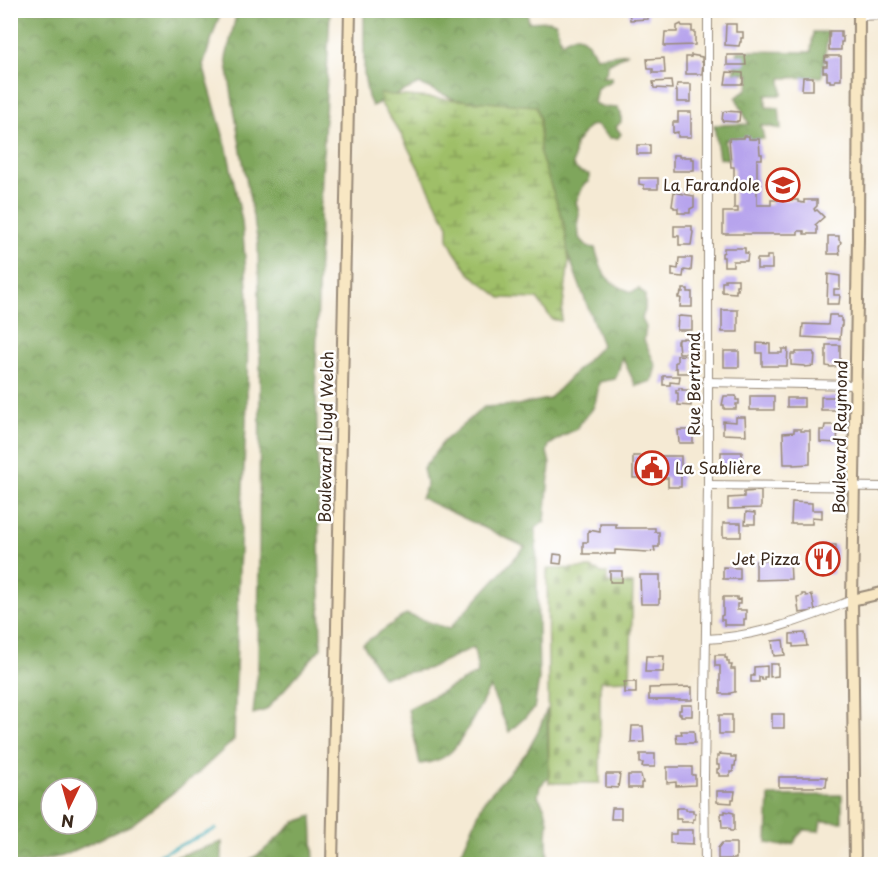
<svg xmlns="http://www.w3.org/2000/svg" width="896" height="875" font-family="'Playpen Sans',sans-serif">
<defs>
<pattern id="forest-crowns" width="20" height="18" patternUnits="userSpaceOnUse" patternTransform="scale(1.5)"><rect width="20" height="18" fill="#7fa65c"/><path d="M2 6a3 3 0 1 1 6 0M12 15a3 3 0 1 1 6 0" fill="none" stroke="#69874b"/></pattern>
<pattern id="wetland-marsh" width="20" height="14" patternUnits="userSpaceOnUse" patternTransform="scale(1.5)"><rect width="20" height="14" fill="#9fbf68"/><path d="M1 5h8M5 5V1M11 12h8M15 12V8" fill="none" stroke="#839b55"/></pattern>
<pattern id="cemetery-stones" width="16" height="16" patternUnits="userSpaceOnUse" patternTransform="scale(1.5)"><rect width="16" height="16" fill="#9fbf68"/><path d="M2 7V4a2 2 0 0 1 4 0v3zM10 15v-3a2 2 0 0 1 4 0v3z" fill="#839b55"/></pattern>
</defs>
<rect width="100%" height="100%" fill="#fff"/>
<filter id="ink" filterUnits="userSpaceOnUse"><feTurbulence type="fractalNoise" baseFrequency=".0167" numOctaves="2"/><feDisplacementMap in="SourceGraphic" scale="12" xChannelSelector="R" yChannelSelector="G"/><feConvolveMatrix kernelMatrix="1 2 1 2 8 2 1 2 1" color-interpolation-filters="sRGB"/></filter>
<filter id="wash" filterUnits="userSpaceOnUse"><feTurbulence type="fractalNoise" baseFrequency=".008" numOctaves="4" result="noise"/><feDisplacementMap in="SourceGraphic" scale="24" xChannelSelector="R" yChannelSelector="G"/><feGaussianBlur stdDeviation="1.35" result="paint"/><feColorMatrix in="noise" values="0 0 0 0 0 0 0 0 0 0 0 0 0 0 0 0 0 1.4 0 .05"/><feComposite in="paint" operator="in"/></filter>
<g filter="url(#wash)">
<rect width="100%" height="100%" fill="#f5ead4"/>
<g fill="url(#forest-crowns)" stroke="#5d683d" stroke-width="1.5" fill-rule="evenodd">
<path d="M 10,11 L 221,11 L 203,65 L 227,149 L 242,221 L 248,298 L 247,404 L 239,570 L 234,740 L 196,775 L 131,825 L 62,856 L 27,864 L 13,864 L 10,863 ZM 51,788 L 87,788 L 87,824 L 51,824 Z"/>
<polygon points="237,11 330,11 320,220 316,370 321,648 266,710 253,714 258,667 259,559 260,354 258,243 240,145 226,58"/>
<path d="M 364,11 L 528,11 L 528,22 L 549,21 L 556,23 L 559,36 L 562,42 C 580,28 588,40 596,57 L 628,53 L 608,64 L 607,71 L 602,77 L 612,77 L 611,81 L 597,88 L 594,103 L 602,107 L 618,108 L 621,114 L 621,122 L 616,127 L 621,134 L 618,138 L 610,138 L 596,125 L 589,126 L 575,144 L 573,166 L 580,172 L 589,174 L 589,182 L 584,184 L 576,202 L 579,213 L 578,223 L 579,237 L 588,247 L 595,248 C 602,274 605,283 632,292 L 639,289 L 645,295 L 645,309 L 642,319 L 646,327 L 644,340 L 656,366 L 652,381 L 636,386 L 622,357 L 618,373 L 615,379 L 599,382 C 598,390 597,400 593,408 C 588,416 580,420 577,429 L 568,433 L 549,445 L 547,452 L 550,464 L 545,521 L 536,528 L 539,680 L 534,709 L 509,732 L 490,687 C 480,705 462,745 447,755 C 439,761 430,763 420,764 L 408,709 L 478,673 L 474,647 L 427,669 L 382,677 L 363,644 L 406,614 L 449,629 L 525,547 L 421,498 L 427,485 L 423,469 L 443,442 L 484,407 L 517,405 L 549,399 L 602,345 L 553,214 L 487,113 L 419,84 L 372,106 L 368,97 L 364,74 Z"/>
<polygon points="813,32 828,32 822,77 781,78 782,95 766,95 766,107 779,108 781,129 761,125 764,139 725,140 728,159 719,158 714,125 749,124 736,98 748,88 750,74 734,73 738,51 811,52"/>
<polygon points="547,709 549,777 540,786 538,796 545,808 548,821 547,838 548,864 461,864 459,858 484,801 527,752 539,729"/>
<polygon points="842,795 842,822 821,821 819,831 804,830 797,837 794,843 782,846 767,843 769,796"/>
<polygon points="312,815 314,864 243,864 262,852 295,822 305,819"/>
<polygon points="222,842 222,864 153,864"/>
</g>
<polygon fill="url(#wetland-marsh)" stroke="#6d7443" stroke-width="1.5" points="380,94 536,106 540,119 540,154 564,224 569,261 561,321 552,319 537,299 501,298 469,273 454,251 448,239 448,226 402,136 381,104"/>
<polygon fill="url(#cemetery-stones)" stroke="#6d7443" stroke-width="1.5" points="591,568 602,573 607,573 607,583 633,584 630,680 600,681 600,783 549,783 547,569"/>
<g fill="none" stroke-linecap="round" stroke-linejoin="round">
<polyline stroke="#3cacb7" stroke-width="3" points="139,864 216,829"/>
</g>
<g id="blocks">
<g fill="#b7a4ed">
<polygon points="629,10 648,10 648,19 630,20"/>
<polygon points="681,24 682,26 692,26 692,32 695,32 695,45 664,46 665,32 677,32 677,26"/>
<polygon points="726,24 736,24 736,32 743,32 743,38 741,38 741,42 740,42 739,46 725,45"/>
<polygon points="829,31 841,31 841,37 843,37 843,42 841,42 841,50 829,50"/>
<polygon points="691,55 702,57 702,62 703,62 702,74 686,74 686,57 691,57"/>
<polygon points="727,55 745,55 746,65 727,65"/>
<polygon points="827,56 841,56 841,80 835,80 835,82 830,82 830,80 827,80 827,72 823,72 823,66 827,66 827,62 825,62 825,57 828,57"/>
<polygon points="664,58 665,73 653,73 653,69 648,69 647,59"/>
<polygon points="727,72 743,73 743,84 725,84"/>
<polygon points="803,77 813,77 813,90 802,90"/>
<polygon points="671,81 672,89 654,88 653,82"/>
<polygon points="677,84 691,84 691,102 677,102 677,91 676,91"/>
<polygon points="725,111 740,112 739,121 737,121 737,122 722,121 723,112"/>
<polygon points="678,112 691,112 691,137 678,137 678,132 673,133 673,122 678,122"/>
<polygon points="744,136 749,136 749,139 759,139 760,154 762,154 762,159 757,159 757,205 771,205 771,200 798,200 798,202 804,203 804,200 817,200 817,206 814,209 815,211 817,210 824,217 815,225 817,227 817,234 804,234 804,231 798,231 798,234 723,234 723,212 738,212 738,208 734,208 734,167 731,167 729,138 744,138"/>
<rect x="637" y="145" width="13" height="9"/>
<polygon points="673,155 679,155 679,157 691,157 691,159 694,159 694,170 691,170 691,171 673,171"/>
<polygon points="639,178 658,178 658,189 644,189 644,185 639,184"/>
<polygon points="674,192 694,196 694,207 690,209 690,213 678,213 678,208 674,208 674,207 672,206"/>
<polygon points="674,226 692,226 692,231 693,232 691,245 679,245 679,236 674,236"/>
<polygon points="828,236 839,236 839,240 841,242 839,247 840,254 828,254"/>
<polygon points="724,248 745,248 745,253 748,253 747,261 733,261 733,266 724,266 724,257 722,257 722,253 724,252"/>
<polygon points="767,256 772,256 772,269 757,269 757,259 767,259"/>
<polygon points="679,258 692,258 691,271 684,270 683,277 672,276 672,268 678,269"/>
<polygon points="828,274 840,276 840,289 834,289 834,295 840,295 839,304 827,304"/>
<polygon points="725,279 738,279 738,285 736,285 736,288 738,288 738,290 736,290 736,293 722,292 722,282 725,282"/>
<polygon points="683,289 688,289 688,292 692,292 692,307 680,307 681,298 678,298 678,296 680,296 681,292 683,292"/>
<rect x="722" y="310" width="16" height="22"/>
<polygon points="829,315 837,315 837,317 841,317 841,321 842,321 842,326 841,326 840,339 802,337 803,324 828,325"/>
<polygon points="680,316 692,317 692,330 677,330 678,317"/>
<polygon points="683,338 692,339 692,353 679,353 678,343 677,343 677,341 678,341 678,339 683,339"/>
<polygon points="757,343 770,344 770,353 782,353 782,349 788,349 787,366 762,366 762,353 757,353"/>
<polygon points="826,345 840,345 840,366 831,367 826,366"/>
<rect x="724" y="351" width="15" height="16"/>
<polygon points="796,352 814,352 814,355 815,355 814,366 805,367 805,366 791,365 791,354 796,354"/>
<polygon points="677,355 692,356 692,373 677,373 677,368 675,368 675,362 677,362"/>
<polygon points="663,376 680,376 679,383 670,382 670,385 663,385"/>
<polygon points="679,388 682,388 682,390 692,390 692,394 694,394 694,398 692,398 691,406 678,405 678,393 676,393 676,390 679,390"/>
<polygon points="724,396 736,396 736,400 739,400 739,404 736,404 736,409 724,409 724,405 722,405"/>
<rect x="750" y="396" width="24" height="14"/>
<rect x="821" y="397" width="17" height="13"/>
<rect x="787" y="398" width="17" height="9"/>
<polygon points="736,417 745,417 746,435 723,434 723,421 736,422"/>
<polygon points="825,425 838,425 837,443 820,442 820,430 824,430"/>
<polygon points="794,429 801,429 801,431 810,431 810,464 793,465 793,464 784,464 783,433 794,432"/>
<polygon points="678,430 693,430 693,443 679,443"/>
<polygon points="721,452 742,452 741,471 732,471 732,466 721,466"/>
<polygon points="633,456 681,456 681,487 668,487 668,478 633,478"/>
<polygon points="761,491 761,508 728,509 728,498 744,497 744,492"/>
<polygon points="792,502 812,503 812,510 822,510 822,518 812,517 812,524 791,524"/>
<polygon points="746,512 755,513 755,524 745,524"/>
<rect x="723" y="523" width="18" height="14"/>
<polygon points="600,524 616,524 616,528 655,528 655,532 659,532 659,547 654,547 655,551 648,552 615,550 615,554 583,554 583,542 588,542 588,532 590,532 589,530 600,532"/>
<polygon points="820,545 836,545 836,567 833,567 833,574 823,574 823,567 821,567"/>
<polygon points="554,554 562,555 561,564 553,563"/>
<polygon points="761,560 790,560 791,579 756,580 756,561"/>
<polygon points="723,567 740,568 740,579 723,579"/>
<rect x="610" y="571" width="12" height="11"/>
<polygon points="640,575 660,575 660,599 659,599 659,604 641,604"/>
<polygon points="802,594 805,594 806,596 812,595 815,611 799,613 797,597 802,596"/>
<polygon points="723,597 737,597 737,600 740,599 740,604 737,604 737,610 746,610 746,619 744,619 744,625 724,625 724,620 721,620 721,616 723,615"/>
<polygon points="805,633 807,646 793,647 793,644 790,644 790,634"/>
<polygon points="783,640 785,655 774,656 772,641"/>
<polygon points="715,655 725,655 725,658 727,658 727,661 729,661 729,665 732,665 731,669 735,669 735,692 730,693 730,694 720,694 720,666 715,666"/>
<polygon points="646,656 664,656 663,672 645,672"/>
<polygon points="770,664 778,664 778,676 770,677"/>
<polygon points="767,666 767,677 764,677 764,680 762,680 761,677 759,677 759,682 751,682 751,676 754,676 754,667"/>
<rect x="624" y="682" width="12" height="11"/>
<polygon points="692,687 692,700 649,700 649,688"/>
<polygon points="681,705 692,705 692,716 681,716 681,714 679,714 679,710 681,710"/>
<rect x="772" y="714" width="12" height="14"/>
<rect x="719" y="715" width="13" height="19"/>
<polygon points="632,726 643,726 644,742 631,743"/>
<polygon points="681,731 694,731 695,743 677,743 676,734 682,734"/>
<polygon points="640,754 655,754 655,767 642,767 643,763 640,763"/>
<polygon points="719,754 731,755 731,757 736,757 735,766 733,766 733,772 730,772 730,776 719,776 719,773 717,773 717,769 719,769 719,765 717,765 717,756 719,756"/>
<polygon points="667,767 692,767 692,775 695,775 695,785 676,786 676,782 667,783"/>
<polygon points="606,774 620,774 618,788 606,787"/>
<polygon points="628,775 641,775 643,783 641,783 641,788 628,788"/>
<polygon points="779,777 827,777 826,787 779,787"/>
<polygon points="717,791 735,791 734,799 732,799 732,803 717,802"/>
<polygon points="612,808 621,808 621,819 611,819"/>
<polygon points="678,808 686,808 686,810 693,810 693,813 695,813 695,819 693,819 693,822 681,822 681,819 676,819 676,809"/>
<polygon points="725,811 734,813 734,830 733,831 730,831 728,828 722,828 722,827 721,813 725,813"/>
<polygon points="676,830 693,830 693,844 670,843 670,834 676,834"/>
<polygon points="722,843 736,843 736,859 718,859 718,848"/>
</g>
</g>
</g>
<g filter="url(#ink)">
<use href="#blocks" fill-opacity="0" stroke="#988a79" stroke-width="1.5"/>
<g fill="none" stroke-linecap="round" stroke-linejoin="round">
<g stroke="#988a79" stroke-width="10">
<g id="street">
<polyline points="858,16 886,15"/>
<polyline points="707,382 855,385"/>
<polyline points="708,485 886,487"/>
<path d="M 706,639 C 756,637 807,619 852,600"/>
<polyline points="705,864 704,778 708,485 708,10"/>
</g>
</g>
<g stroke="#988a79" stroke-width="14">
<g id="secondary">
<polyline points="852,600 886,592"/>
<polyline points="332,864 350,10"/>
<polyline points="855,864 852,600 858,239 859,10"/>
</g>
</g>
<use href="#street" stroke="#fff" stroke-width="8"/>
<use href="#secondary" stroke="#f8e7c3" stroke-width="10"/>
</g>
</g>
<defs>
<g id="school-ring" transform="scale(1.725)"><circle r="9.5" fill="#fff" stroke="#c8321e" stroke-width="1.5"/><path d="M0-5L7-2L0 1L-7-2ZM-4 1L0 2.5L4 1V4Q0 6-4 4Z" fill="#c8321e"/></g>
<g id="civic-ring" transform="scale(1.725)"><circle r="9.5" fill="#fff" stroke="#c8321e" stroke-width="1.5"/><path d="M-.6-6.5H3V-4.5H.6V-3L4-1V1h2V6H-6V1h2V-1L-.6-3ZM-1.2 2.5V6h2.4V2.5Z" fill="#c8321e"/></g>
<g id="restaurant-ring" transform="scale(1.725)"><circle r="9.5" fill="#fff" stroke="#c8321e" stroke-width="1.5"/><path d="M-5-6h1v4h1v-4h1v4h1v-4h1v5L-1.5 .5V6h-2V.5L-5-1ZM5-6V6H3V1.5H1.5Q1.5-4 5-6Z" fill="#c8321e"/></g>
</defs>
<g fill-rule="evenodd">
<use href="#school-ring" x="783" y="185"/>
<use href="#civic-ring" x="652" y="468"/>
<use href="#restaurant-ring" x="823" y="559"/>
</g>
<g text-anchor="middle" stroke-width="5" stroke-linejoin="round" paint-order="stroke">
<g font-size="16" fill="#3b2a1e" stroke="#fff" text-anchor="end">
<text x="760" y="191">La Farandole</text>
<text x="675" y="474" text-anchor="start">La Sablière</text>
<text x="800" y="565">Jet Pizza</text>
</g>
<g font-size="16" fill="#3b2a1e" stroke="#fff">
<text transform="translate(694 384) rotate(-90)" y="6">Rue Bertrand</text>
<text transform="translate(326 437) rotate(-89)" y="6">Boulevard Lloyd Welch</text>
<text transform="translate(840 437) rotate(-89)" y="6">Boulevard Raymond</text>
</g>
</g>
<rect width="896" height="875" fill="none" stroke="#fff" stroke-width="36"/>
<g transform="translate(69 806) rotate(185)"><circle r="28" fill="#ffffff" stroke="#b1aaa5" stroke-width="1.5"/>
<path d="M0-4.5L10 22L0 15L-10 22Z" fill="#c8321e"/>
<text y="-9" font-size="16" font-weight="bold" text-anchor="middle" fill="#3b2a1e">N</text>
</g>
</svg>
